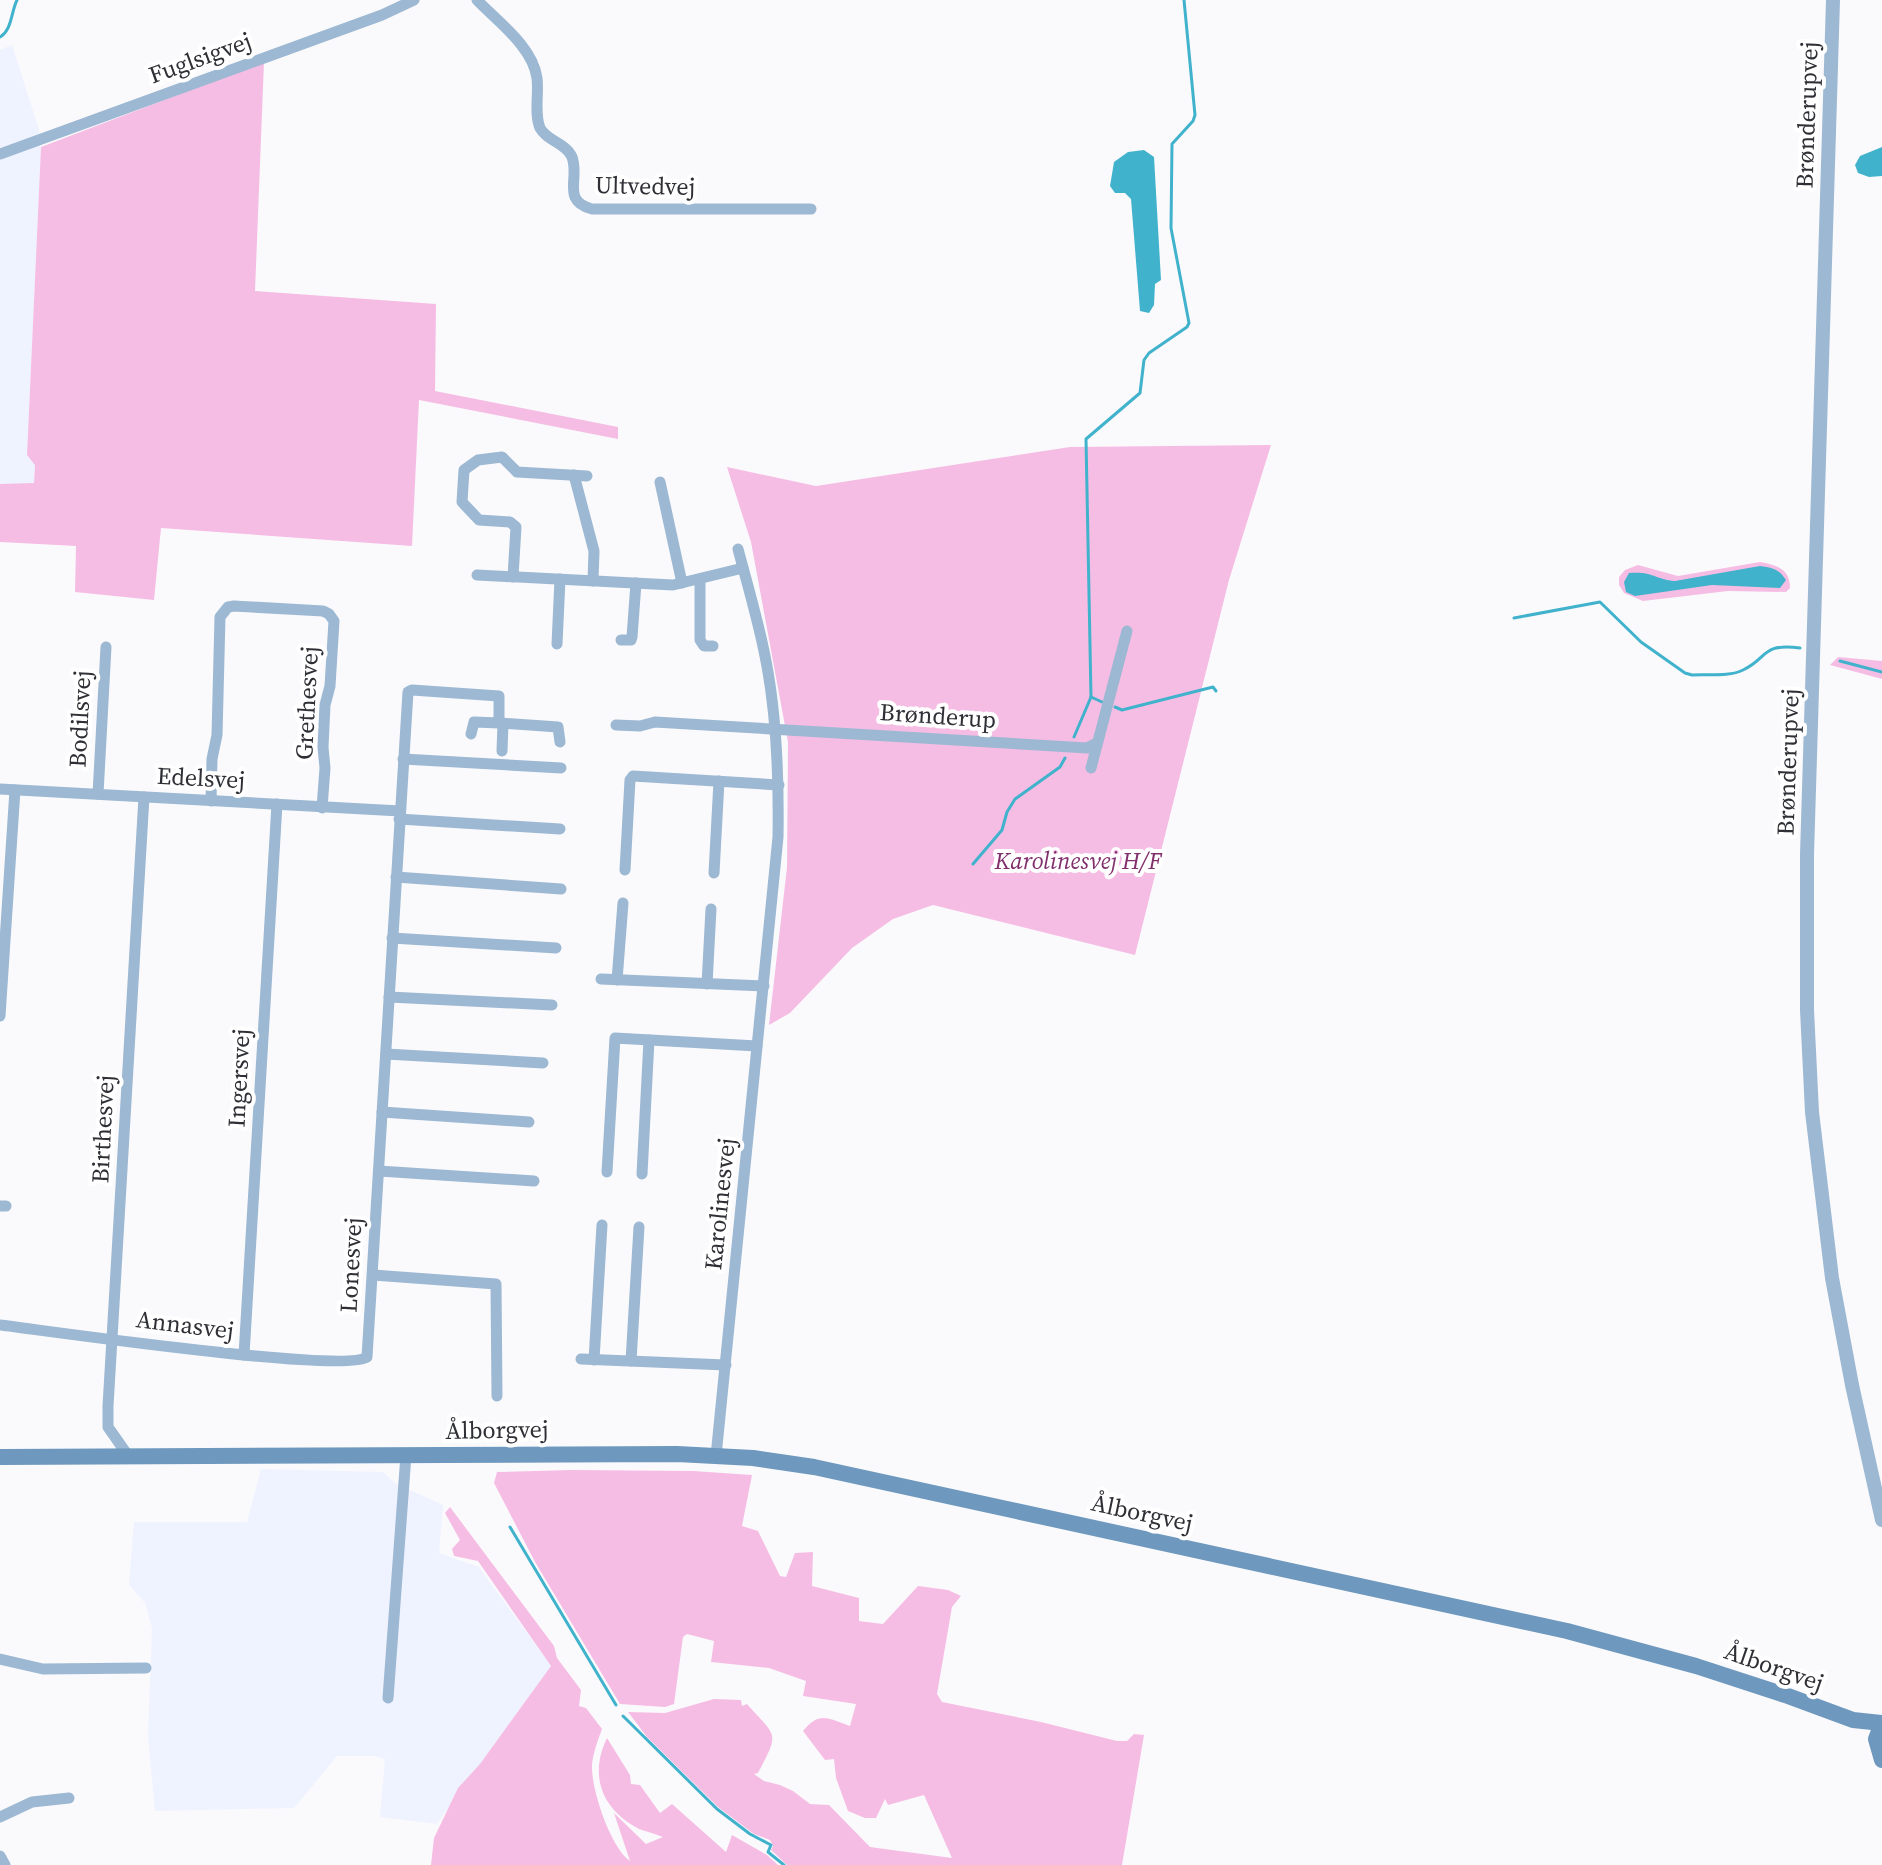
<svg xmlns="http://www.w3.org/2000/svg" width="1882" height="1865" font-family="'Source Serif 4',serif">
<rect width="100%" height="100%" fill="#fafafd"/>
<g fill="#eff2ff">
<polygon points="12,45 39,130 41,147 27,455 35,464 34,484 0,484 0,50"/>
<polygon points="261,1469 383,1472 395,1483 443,1505 439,1553 479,1567 551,1666 437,1824 380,1817 385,1759 374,1756 337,1756 294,1808 155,1811 148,1736 152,1628 145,1603 129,1585 134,1522 247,1522"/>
</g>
<g fill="#f6bde4">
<polygon points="264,62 255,291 436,304 435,391 618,427 618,439 419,400 412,546 161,528 154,600 75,592 76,546 0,542 0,484 34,483 35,465 27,455 41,147"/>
<polygon points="1271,445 1229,580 1135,955 933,905 893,919 852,948 790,1013 769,1025 787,867 788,742 751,542 727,467 816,486 1070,447"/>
<path d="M 1760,562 C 1777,565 1790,569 1790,588 L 1786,592 L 1728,591 L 1643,601 L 1624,593 L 1619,585 L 1619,577 L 1625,570 L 1638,565 L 1678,576 Z"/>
<polygon points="1838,657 1882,661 1882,679 1830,665"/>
<path d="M 571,1470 L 693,1471 L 752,1475 L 742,1526 L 758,1531 L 780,1576 L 786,1577 L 795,1553 L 813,1552 L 812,1586 L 859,1598 L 859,1621 L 883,1624 L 918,1586 L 948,1590 L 961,1596 L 952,1607 L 937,1694 L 942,1702 L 1041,1722 L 1117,1741 L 1127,1741 L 1134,1734 L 1144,1735 L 1122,1865 L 787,1865 L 771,1850 L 773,1846 L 770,1840 L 754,1834 L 718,1807 L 647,1737 L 628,1712 L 665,1713 L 714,1699 L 741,1700 L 742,1706 L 747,1704 C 777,1738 780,1731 758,1773 L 754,1774 L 764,1781 L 780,1785 L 793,1791 L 810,1804 L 829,1805 L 870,1847 L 952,1858 L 924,1795 L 888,1805 L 885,1799 L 876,1818 L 865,1818 L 848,1811 L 836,1778 L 834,1759 L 825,1760 L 803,1731 C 819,1711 828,1718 850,1726 L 856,1704 L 803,1696 L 806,1681 L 769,1668 L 711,1662 L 714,1641 L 687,1634 L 683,1637 L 674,1704 L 665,1707 L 620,1704 L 535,1562 L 494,1483 L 497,1472 Z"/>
<path d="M 450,1507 L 554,1646 L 557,1658 L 581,1690 L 579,1706 L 586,1708 L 602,1729 C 598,1740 593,1753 592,1765 C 591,1790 611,1848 630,1861 L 614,1813 L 646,1844 L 663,1837 C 656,1834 647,1832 639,1829 C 601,1809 589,1775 607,1738 L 630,1775 L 631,1784 L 640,1785 L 660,1813 L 672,1804 L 726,1852 L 732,1835 L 767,1855 L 778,1865 L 431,1865 L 434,1838 L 458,1788 L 480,1764 L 551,1666 L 478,1561 L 454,1556 L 452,1549 L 460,1540 L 445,1513 Z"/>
</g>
<g fill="#41b2cc">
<polygon points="1882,147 1882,176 1869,177 1858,173 1855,165 1860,156"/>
<polygon points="1144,150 1154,157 1161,280 1155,284 1154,305 1149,313 1140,311 1131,199 1125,193 1115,193 1110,186 1114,162 1128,152"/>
<path d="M 1760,566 C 1773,568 1779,569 1786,580 L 1780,588 L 1712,585 L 1635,596 L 1626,592 L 1624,582 L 1629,573 C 1653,571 1654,579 1675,581 Z"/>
</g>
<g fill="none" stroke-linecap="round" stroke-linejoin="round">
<g stroke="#41b2cc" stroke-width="3">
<path d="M 0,37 C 12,30 11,12 17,0"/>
<path d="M 1514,618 L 1600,602 L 1641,642 L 1685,673 L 1692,675 C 1707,674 1730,677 1743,670 C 1769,658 1760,643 1800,648"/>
<polyline points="1840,661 1882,672"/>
<polyline points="1091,697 1102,702"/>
<polyline points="1115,707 1122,710 1213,687 1216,691"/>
<polyline points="1074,737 1091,697 1086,439 1140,393 1144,360 1149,353 1187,327 1189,323 1171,228 1172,144 1193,121 1195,115 1184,0"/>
<polyline points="973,864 1002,830 1007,812 1015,799 1060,767 1065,758"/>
<polyline points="510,1527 616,1705"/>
<polyline points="623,1716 717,1809 750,1834 771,1845 768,1852 784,1865"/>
</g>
<g stroke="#9db8d2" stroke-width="11">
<path d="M 477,0 C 498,22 533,47 537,78 C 539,93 534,114 540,128 C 547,141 566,143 572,157 C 580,178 561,201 592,209 L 811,209"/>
<polyline points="0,154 382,15 414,0"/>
<polyline points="574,475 594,551 593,581"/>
<polyline points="660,482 682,583"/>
<polyline points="477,575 673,585 743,568"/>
<polyline points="513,577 516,527 510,522 479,520 462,502 464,470 478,460 502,457 517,472 587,476"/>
<polyline points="700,579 700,640 704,646 713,646"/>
<polyline points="621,640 631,640 632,637 636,583"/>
<polyline points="557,644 560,579"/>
<polyline points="499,723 558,727 560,742"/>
<polyline points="616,725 640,726 655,722 1087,748 1097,743"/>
<polyline points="502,751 503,723"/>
<polyline points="403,759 561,768"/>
<polyline points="1091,768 1127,631"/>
<polyline points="0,789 400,811"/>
<polyline points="98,794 106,647"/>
<polyline points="211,801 212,759 217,735 220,617 228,607 234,606 323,611 329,614 334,621 330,686 325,705 323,747 325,768 322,808"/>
<polyline points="399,819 560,829"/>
<polyline points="625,870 630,780 633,776 779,785"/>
<polyline points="714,873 719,781"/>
<polyline points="396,877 561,889"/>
<polyline points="392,938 556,948"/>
<polyline points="601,979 764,986"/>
<polyline points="617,980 623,903"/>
<polyline points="707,984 711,909"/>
<polyline points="389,997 552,1005"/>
<polyline points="0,1016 15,790"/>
<polyline points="386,1054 543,1063"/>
<polyline points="382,1112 529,1122"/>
<polyline points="379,1171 534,1181"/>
<polyline points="607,1172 615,1038 757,1046"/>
<polyline points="642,1174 649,1040"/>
<polyline points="0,1206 6,1206"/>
<polyline points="373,1275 496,1284 497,1396"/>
<path d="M 0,1325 C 49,1331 344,1374 367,1357 L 408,692 L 412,690 L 499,696 L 499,723 L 474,722 L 471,734"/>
<polyline points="244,1355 277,804"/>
<polyline points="581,1359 726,1365"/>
<polyline points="594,1360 602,1225"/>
<polyline points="631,1361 639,1227"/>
<path d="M 716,1456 L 778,837 C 779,775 777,712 764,651 C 757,617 747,583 738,549"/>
<polyline points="129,1457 108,1427 108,1406 144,797"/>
<polyline points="0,1659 43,1669 146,1668"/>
<polyline points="388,1698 406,1455"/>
<polyline points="0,1817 32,1802 69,1798"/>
<polyline points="0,1856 5,1865"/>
</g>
<polyline stroke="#9db8d2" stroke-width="14" points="1833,0 1807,855 1807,1010 1812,1112 1832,1278 1852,1385 1882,1520"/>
<g stroke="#6e98bd" stroke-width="16">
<polyline points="0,1457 677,1454 753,1458 814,1467 1567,1631 1696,1666 1788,1696 1853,1720 1882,1723"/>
<polyline points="1882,1723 1876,1739 1882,1760"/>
</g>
</g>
<g text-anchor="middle" stroke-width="8" stroke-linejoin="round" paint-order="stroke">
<g font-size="24" fill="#2f3036" stroke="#fff">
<text transform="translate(200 58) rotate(-20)" y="8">Fuglsigvej</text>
<text transform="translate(1807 115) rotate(-88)" y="8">Brønderupvej</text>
<text transform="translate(645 186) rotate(1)" y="8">Ultvedvej</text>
<text transform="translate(307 703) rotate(-87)" y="8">Grethesvej</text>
<text transform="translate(938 716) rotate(4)" y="8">Brønderup</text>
<text transform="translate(80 719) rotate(-87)" y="8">Bodilsvej</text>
<text transform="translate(1788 762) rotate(-88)" y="8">Brønderupvej</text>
<text transform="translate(201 778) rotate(3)" y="8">Edelsvej</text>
<text transform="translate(239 1078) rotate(-87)" y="8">Ingersvej</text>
<text transform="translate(103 1129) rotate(-87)" y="8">Birthesvej</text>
<text transform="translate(720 1204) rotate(-84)" y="8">Karolinesvej</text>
<text transform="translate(351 1265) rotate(-87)" y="8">Lonesvej</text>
<text transform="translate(185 1325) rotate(7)" y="8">Annasvej</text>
<text transform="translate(497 1430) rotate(-1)" y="8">Ålborgvej</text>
<text transform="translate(1142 1513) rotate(12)" y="8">Ålborgvej</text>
<text transform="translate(1774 1667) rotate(19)" y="8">Ålborgvej</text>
</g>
<g font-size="24" font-style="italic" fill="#812f6d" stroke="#fff">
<text x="1078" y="869">Karolinesvej H/F</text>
</g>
</g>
</svg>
